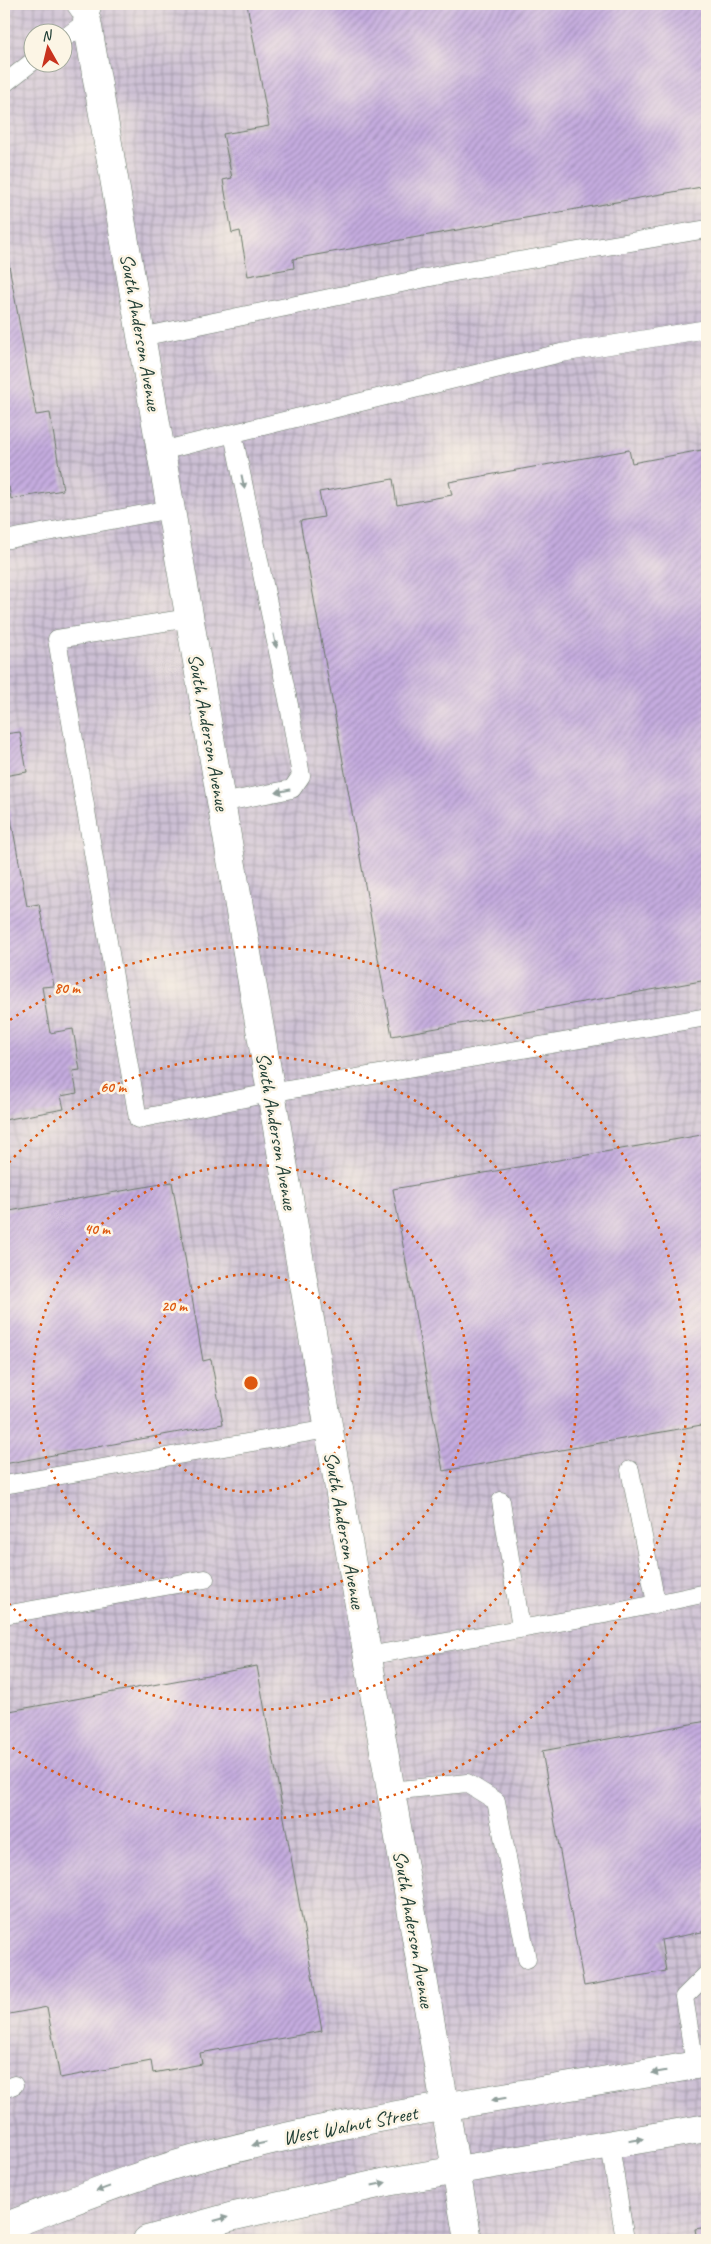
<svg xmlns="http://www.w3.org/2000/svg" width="711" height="2244" font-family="Caveat,sans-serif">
<defs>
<pattern id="industrial-grid" width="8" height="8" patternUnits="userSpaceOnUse" patternTransform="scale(1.25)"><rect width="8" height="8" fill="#ccbfd4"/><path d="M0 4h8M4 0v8" fill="none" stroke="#a59cad"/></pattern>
<pattern id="building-hatch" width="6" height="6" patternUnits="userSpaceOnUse" patternTransform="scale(1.25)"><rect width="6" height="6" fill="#c5acdf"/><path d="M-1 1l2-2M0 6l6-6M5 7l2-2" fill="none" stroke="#9f8db6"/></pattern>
</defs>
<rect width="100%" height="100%" fill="#fcf5e5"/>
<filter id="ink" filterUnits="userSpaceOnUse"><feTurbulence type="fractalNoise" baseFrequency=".02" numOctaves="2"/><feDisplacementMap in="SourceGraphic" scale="10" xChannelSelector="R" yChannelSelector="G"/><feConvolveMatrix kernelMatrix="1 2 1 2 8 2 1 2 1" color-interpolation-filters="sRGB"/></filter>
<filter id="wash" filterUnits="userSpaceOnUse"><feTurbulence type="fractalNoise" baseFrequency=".0096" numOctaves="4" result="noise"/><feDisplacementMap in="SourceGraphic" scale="20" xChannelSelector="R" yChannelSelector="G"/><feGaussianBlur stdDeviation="1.12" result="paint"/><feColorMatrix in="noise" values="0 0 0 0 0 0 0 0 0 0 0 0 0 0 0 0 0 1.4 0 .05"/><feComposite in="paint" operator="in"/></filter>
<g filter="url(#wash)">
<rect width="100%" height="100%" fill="#f3e5c9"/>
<path fill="url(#industrial-grid)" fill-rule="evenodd" d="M 4,4 L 707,4 L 707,2240 L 4,2240 ZM 32,32 L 62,32 L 62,62 L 32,62 Z"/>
<g id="blocks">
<g fill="url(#building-hatch)">
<polygon points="247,4 707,4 707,186 293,259 294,268 248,276 240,231 232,233 223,180 232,178 223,134 269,126"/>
<polygon points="6,249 36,415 50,413 63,490 11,499 9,487 4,488 4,250"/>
<polygon points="707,449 707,980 392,1036 300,521 324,517 319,492 393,479 397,505 452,495 449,482 629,450 632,463"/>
<polygon points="20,732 27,772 4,776 4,734"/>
<polygon points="4,780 27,906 39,904 54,986 42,987 50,1033 73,1029 80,1070 73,1071 77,1093 61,1096 64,1109 4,1120"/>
<polygon points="707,1134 707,1424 443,1471 393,1189"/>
<polygon points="172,1182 203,1361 211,1359 223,1424 4,1464 4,1212"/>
<polygon points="257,1666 322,2031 200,2053 202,2064 153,2073 151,2061 60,2078 47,2007 4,2015 4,1712"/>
<polygon points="707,1721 707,1931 661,1940 666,1971 584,1986 542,1751"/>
<polygon points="707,2227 707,2240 697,2240 695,2229"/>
</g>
</g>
</g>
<g filter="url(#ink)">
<use href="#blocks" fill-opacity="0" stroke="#697868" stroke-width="1"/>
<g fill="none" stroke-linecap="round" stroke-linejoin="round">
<g stroke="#697868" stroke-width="19">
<g id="service">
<polyline points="75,4 87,21"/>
<polyline points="62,40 87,21 93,4"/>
<polyline points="4,84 32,62"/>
<polyline points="141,337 455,272 707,229"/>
<polyline points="161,451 561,353 707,329"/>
<polyline points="4,540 171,509"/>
<polyline points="189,618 57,639 138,1119 270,1093 707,1017"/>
<polyline points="221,803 292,789 301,776 289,705 233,434"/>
<polyline points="630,1470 656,1603"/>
<polyline points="4,1485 328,1429"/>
<polyline points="501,1501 521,1628"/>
<polyline points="4,1615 205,1579"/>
<polyline points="367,1656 622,1611 707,1593"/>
<polyline points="390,1791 467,1783 496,1801 527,1959"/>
<polyline points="695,2065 684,1997 707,1974"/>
<polyline points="4,2089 14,2085"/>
<polyline points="610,2145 625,2240"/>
</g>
</g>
<g stroke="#697868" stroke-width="29">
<polyline id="minor" points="87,21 468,2240"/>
</g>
<g stroke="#697868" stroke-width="29">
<g id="tertiary">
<path d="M 4,2227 C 73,2201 142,2172 214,2154 C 376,2112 543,2093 707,2063"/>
<polyline points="147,2240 230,2217 387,2182 707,2128"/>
</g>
</g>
<use href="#service" stroke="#fff" stroke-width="18"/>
<use href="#minor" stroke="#fff" stroke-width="28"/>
<use href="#tertiary" stroke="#fff" stroke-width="28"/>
</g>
<defs><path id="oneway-solid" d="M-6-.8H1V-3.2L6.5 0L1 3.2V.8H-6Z" transform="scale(1.25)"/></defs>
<g fill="#8f9e9a">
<use href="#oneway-solid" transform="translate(243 482) rotate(78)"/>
<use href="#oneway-solid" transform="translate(275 641) rotate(78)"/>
<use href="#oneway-solid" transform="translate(283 791) rotate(168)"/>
<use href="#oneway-solid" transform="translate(659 2072) rotate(170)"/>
<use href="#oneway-solid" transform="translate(499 2099) rotate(171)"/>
<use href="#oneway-solid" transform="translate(636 2140) rotate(-10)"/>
<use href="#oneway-solid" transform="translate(259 2144) rotate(168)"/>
<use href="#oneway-solid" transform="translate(379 2184) rotate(-12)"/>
<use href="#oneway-solid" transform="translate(103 2189) rotate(160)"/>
<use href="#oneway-solid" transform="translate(221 2219) rotate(-15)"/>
</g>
</g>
<g fill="none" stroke="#de580e" stroke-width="2.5" stroke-dasharray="2.5 5">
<circle cx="251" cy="1383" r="109"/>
<circle cx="251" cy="1383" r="218"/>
<path d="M4 1168A327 327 0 1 1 4 1598"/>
<path d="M4 1024A436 436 0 1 1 4 1742"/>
</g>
<g text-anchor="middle" stroke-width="5" stroke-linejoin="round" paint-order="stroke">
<g font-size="20" fill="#1f3d34" stroke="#fcf5e5">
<text transform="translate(141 332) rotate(80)" y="7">South Anderson Avenue</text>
<text transform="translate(209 732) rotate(80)" y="7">South Anderson Avenue</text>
<text transform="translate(277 1131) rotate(80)" y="7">South Anderson Avenue</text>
<text transform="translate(345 1530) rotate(80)" y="7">South Anderson Avenue</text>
<text transform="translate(414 1929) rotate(80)" y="7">South Anderson Avenue</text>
<text transform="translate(350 2125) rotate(-11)" y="7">West Walnut Street</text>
</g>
</g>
<circle cx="251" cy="1383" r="8" fill="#de580e" stroke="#fcf5e5" stroke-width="2.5"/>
<g font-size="15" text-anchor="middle" font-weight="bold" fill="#de580e" stroke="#fcf5e5" stroke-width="5" stroke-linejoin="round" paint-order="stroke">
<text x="67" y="993">80 m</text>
<text x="113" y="1092">60 m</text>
<text x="97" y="1234">40 m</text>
<text x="174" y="1311">20 m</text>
</g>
<rect width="711" height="2244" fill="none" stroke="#fcf5e5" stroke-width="20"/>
<g transform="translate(48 48) rotate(352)"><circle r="24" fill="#fcf5e5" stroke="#a4ab9e"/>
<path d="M0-4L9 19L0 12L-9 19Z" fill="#c8321e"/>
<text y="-8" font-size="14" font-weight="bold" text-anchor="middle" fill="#1f3d34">N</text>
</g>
</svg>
